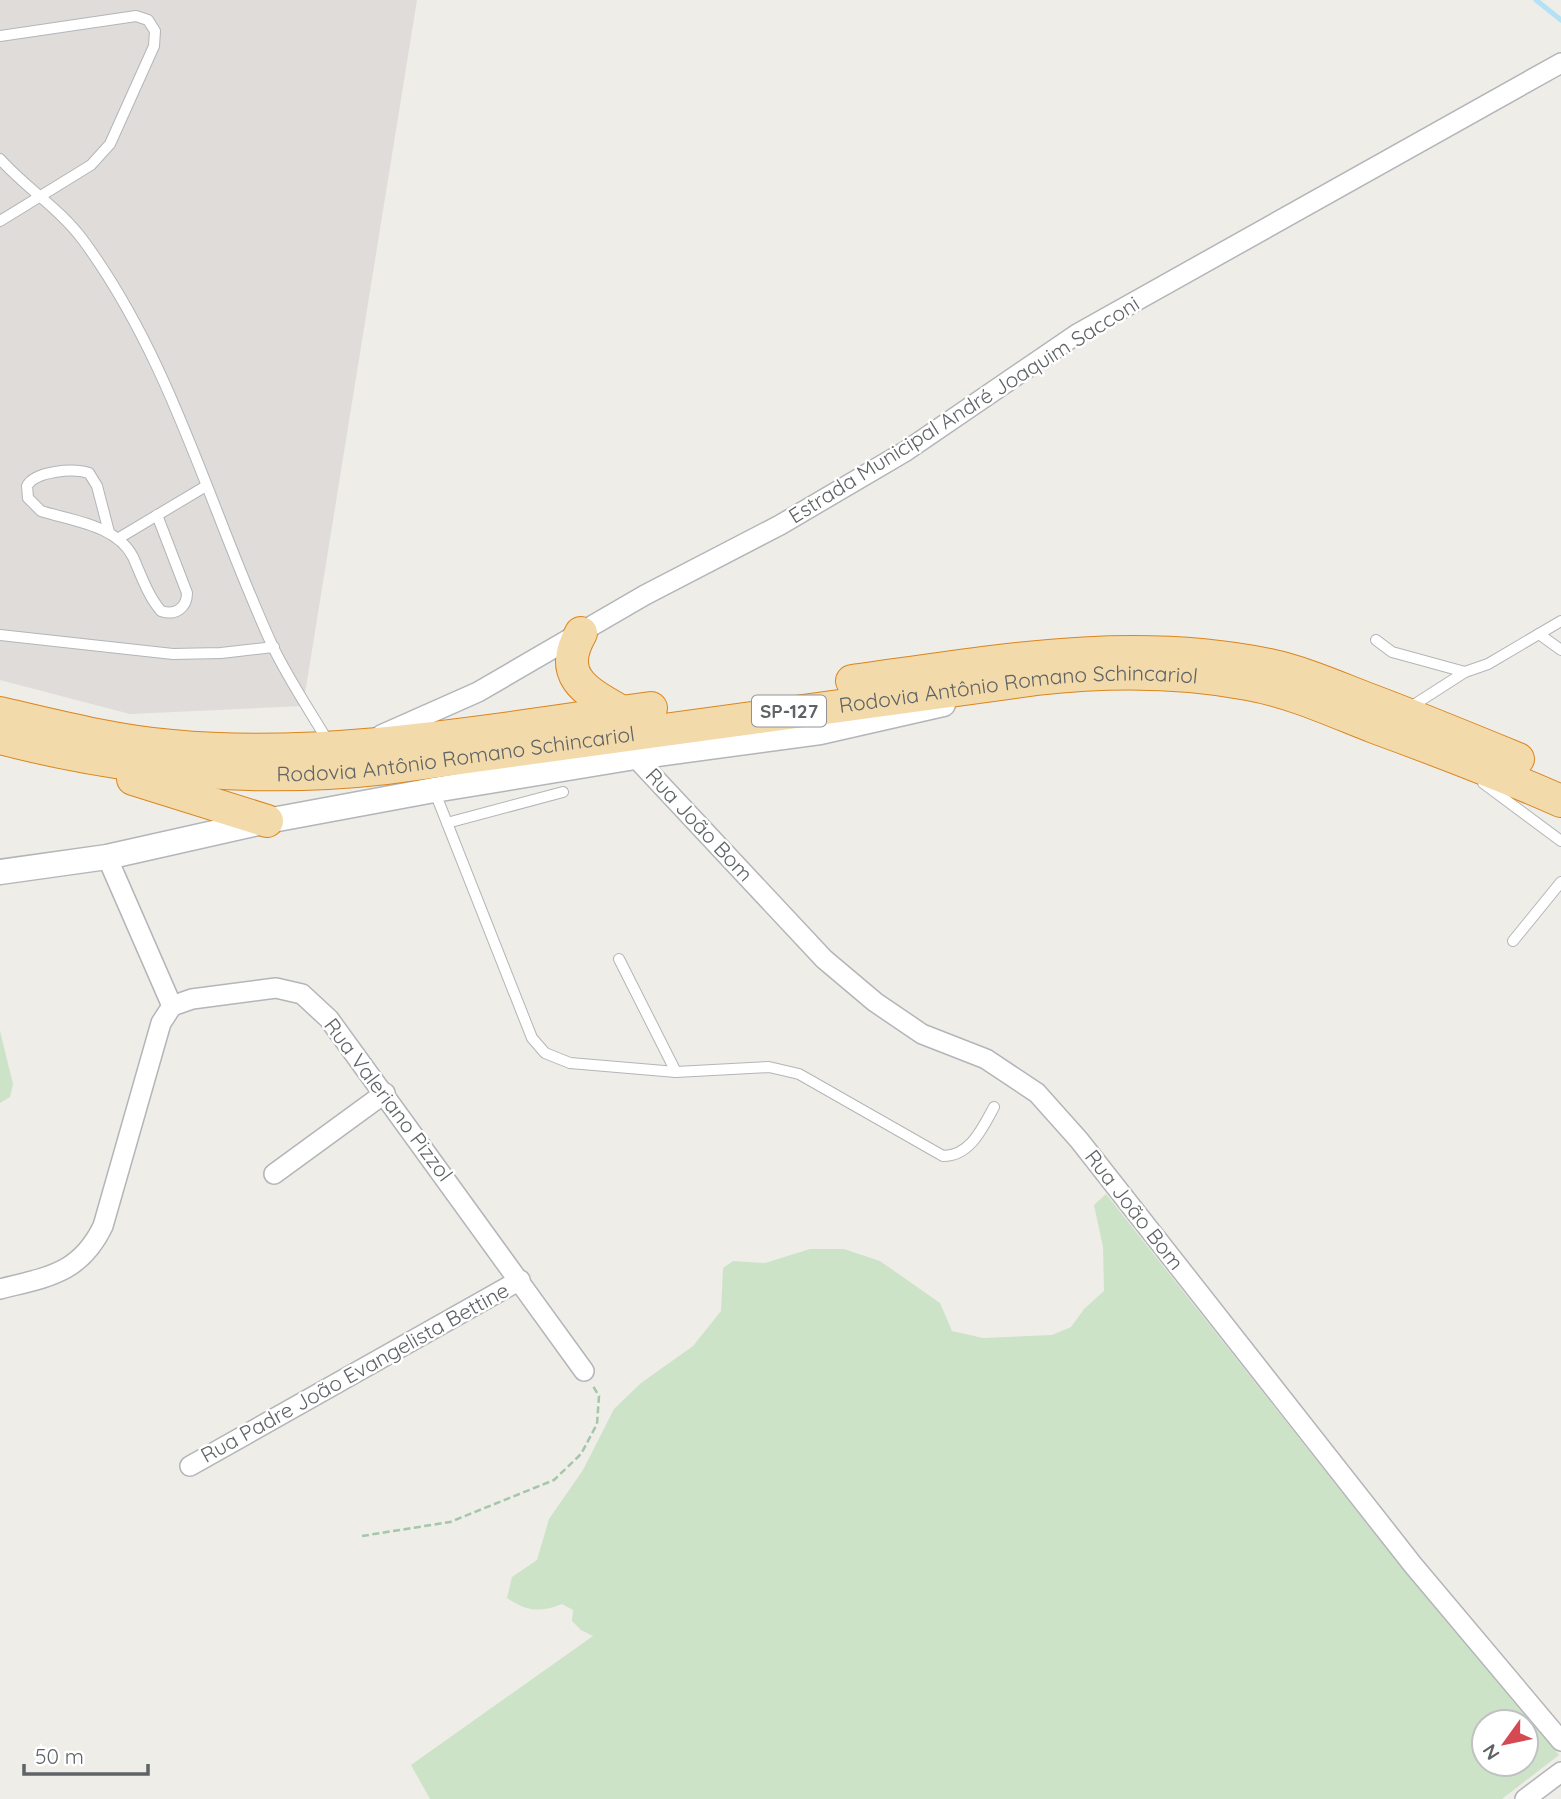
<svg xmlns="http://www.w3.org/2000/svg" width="1561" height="1799" font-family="Quicksand,sans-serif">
<rect width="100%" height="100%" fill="#efede8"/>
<polygon fill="#dfdcda" points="0,0 417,0 303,706 130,714 0,680"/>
<g fill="#cce3c8" fill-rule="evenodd">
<polygon points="0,1031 13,1084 10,1097 0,1103"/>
<path d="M 1106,1194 L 1401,1567 L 1559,1755 L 1502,1799 L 430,1799 L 411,1765 L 593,1636 L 581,1630 L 572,1621 L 573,1610 L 562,1604 C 539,1613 527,1611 507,1598 L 512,1577 L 537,1560 L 549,1519 L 583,1470 L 614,1409 L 641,1383 L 693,1346 L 721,1311 L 723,1268 L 733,1261 L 765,1263 L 810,1249 L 844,1249 L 880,1261 L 940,1303 L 952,1331 L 983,1338 L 1052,1335 L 1071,1327 L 1084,1309 L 1104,1291 L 1103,1247 L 1094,1205 ZM 1484,1722 L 1526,1722 L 1526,1764 L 1484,1764 Z"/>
</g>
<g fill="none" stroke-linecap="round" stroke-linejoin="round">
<polyline stroke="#b3e1f5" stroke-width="5" points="1536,0 1561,20"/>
<g stroke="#b3b5b8" stroke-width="12">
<g id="service">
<polyline points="0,36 136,16 148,20 155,31 154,46 110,144 91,165 0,221"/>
<path d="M 0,159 C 26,188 59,208 83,240 C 173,362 210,511 273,647 C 289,680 310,711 329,743"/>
<path d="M 109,532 L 97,486 L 89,473 C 73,468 35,471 27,486 L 28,498 L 41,511 C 72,521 117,525 133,557 C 141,575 148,596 161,611 C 175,616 187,608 187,593 L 157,515"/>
<polyline points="119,538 206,486"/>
<polyline points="1539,634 1561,650"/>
<polyline points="0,635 173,654 221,653 274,647"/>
<polyline points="1376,640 1392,652 1465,672"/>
<polyline points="1409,708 1465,672 1488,664 1561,621"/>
<polyline points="1483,783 1561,841"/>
<path d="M 434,790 L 532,1038 L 545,1053 L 570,1063 L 676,1072 L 769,1067 L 799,1074 L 943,1156 C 970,1156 982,1129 994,1107"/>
<polyline points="447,823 563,792"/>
<polyline points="1513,941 1561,882"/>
<polyline points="619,959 676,1072"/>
</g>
</g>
<g stroke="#b3b5b8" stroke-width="22">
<g id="minor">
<polyline points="381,735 478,692 645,595 780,525 906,451 1077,334 1561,63"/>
<polyline points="635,757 824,959 875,1002 922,1034 986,1059 1037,1093 1079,1140 1413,1565 1561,1741"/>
<polyline points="107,857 172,1006"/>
<polyline points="274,1174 385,1093"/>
<path d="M 0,1289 C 47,1277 80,1274 103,1226 L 161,1023 L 172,1006 L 192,999 L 276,988 L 302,994 L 329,1019 L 584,1371"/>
<polyline points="190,1466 520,1280"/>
<polyline points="1525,1799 1561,1772"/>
</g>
</g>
<g stroke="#b3b5b8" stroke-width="27">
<polyline id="tertiary" points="0,872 107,857 267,821 434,790 635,757 820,732 943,704"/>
</g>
<g stroke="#da851d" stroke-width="34">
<g id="trunk">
<path d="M 581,633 C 556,677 587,692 622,712"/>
<path d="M 852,681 C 991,662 1129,636 1269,665 C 1302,672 1334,686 1365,698 C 1416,717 1467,738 1518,759"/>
<path d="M 0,713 C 56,726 114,741 172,746 C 324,761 499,729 651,708"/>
<path id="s1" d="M 0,738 C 127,771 255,783 386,768 L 1037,679 C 1107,671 1179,671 1248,684 C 1292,692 1333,711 1374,727 C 1437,750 1500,774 1561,801"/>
<polyline points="133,779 267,821"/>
</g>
</g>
<polyline stroke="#a4c6a9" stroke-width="2.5" stroke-dasharray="7 3.5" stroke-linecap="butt" points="362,1536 450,1522 554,1480 581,1454 597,1424 599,1396 593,1386"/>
<use href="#service" stroke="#fff" stroke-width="10"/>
<use href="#minor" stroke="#fff" stroke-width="19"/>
<use href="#tertiary" stroke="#fff" stroke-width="24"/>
<use href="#trunk" stroke="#f2daaa" stroke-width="32"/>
</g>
<g text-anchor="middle" stroke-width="5" stroke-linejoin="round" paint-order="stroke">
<rect fill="#fff" stroke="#8f9294" stroke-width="2" x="752" y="695.5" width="74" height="31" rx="5"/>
<g font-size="19" font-weight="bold" fill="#5f6366">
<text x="789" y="718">SP-127</text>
</g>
<g font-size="21" fill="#5f6366" stroke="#fff">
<text transform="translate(964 410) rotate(-32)" y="7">Estrada Municipal André Joaquim Sacconi</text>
<text dy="7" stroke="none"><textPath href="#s1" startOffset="1027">Rodovia Antônio Romano Schincariol</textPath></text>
<text dy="7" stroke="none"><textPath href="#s1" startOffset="460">Rodovia Antônio Romano Schincariol</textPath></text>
<text transform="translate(699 825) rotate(47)" y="7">Rua João Bom</text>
<text transform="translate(388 1100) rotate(53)" y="7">Rua Valeriano Pizzol</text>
<text transform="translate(1134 1210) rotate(52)" y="7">Rua João Bom</text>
<text transform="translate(355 1373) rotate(-29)" y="7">Rua Padre João Evangelista Bettine</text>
</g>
</g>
<g transform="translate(1505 1743) rotate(237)"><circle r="33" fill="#ffffff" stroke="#bfc1c2" stroke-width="2"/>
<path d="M0-5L12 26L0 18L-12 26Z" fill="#d44952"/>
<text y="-10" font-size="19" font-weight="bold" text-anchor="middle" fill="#5f6366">N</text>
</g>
<path d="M24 1764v10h124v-10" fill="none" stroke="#5f6366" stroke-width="3.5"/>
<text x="35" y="1764" font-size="21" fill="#5f6366" stroke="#ffffff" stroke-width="5" paint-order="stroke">50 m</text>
</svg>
